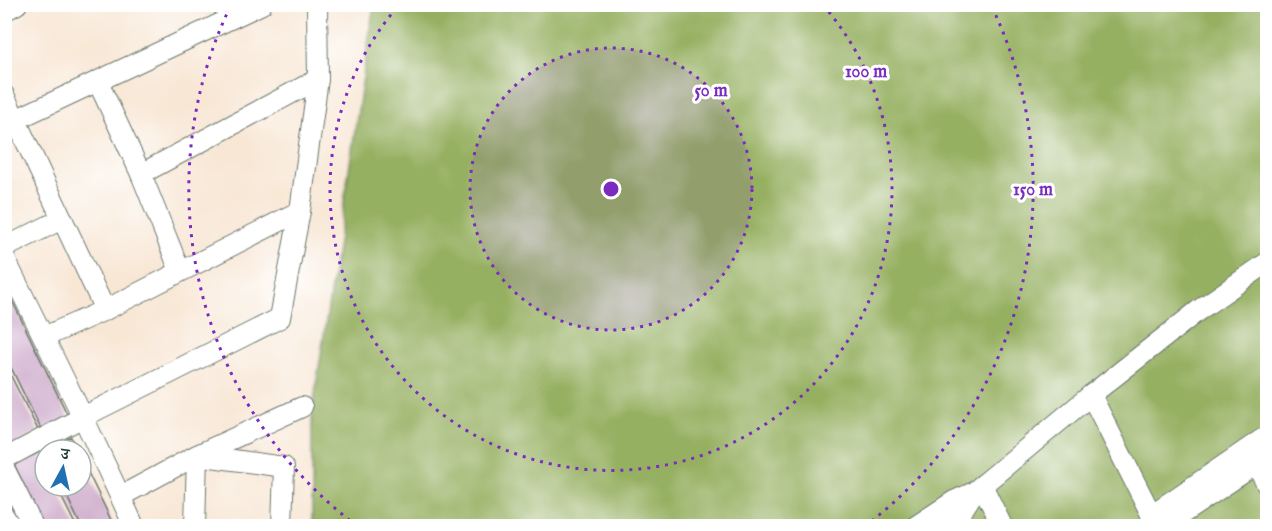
<svg xmlns="http://www.w3.org/2000/svg" width="1272" height="531" font-family="'IM FELL English','Noto Serif Devanagari',serif">
<rect width="100%" height="100%" fill="#fff"/>
<filter id="ink" filterUnits="userSpaceOnUse"><feTurbulence type="fractalNoise" baseFrequency=".0167" numOctaves="2"/><feDisplacementMap in="SourceGraphic" scale="12" xChannelSelector="R" yChannelSelector="G"/><feConvolveMatrix kernelMatrix="1 2 1 2 8 2 1 2 1" color-interpolation-filters="sRGB"/></filter>
<filter id="wash" filterUnits="userSpaceOnUse"><feTurbulence type="fractalNoise" baseFrequency=".008" numOctaves="4" result="noise"/><feDisplacementMap in="SourceGraphic" scale="24" xChannelSelector="R" yChannelSelector="G"/><feGaussianBlur stdDeviation="1.35" result="paint"/><feColorMatrix in="noise" values="0 0 0 0 0 0 0 0 0 0 0 0 0 0 0 0 0 1.4 0 .05"/><feComposite in="paint" operator="in"/></filter>
<g filter="url(#wash)">
<rect width="100%" height="100%" fill="#f8e7d5"/>
<polygon fill="#96b062" stroke="#5a764b" stroke-width="1.5" points="374,5 1267,5 1267,526 312,526 312,414"/>
<g id="blocks">
<g fill="#ceabcb">
<polygon points="4,284 69,418 42,431 4,353"/>
<polygon points="4,362 39,432 12,446 4,430"/>
<polygon points="71,437 77,450 43,450"/>
<polygon points="40,452 45,463 45,486 56,486 76,526 44,526 14,464"/>
<polygon points="81,458 114,526 81,526 62,486 81,486"/>
</g>
</g>
</g>
<g filter="url(#ink)">
<use href="#blocks" fill-opacity="0" stroke="#6b786c" stroke-width="1.5"/>
<g fill="none" stroke-linecap="round" stroke-linejoin="round">
<g stroke="#6b786c" stroke-width="22">
<g id="street">
<polyline points="4,11 17,4"/>
<polyline points="98,82 141,174 180,271"/>
<polyline points="4,95 105,310"/>
<polyline points="15,120 262,4"/>
<polyline points="141,174 318,79"/>
<polyline points="4,248 62,219"/>
<polyline points="4,257 83,417 134,526"/>
<polyline points="44,337 105,310 300,211"/>
<polyline points="1091,395 1157,526"/>
<polyline points="4,459 83,417 280,318 300,211 318,79 317,4"/>
<polyline points="1256,464 1268,487"/>
<polyline points="4,468 33,526"/>
<polyline points="982,485 1002,526"/>
<polyline points="121,496 197,455 302,407"/>
<polyline points="1151,515 1268,435"/>
<polyline points="4,516 10,526"/>
<polyline points="195,526 197,455 284,467 282,526"/>
<polyline points="916,526 954,501 974,492 1091,395 1199,310 1268,262"/>
<polyline points="943,526 962,511 974,492"/>
<polyline points="1164,526 1268,456"/>
</g>
</g>
<use href="#street" stroke="#fff" stroke-width="20"/>
</g>
</g>
<circle cx="611" cy="189" r="141" fill="#7b2cbf" fill-opacity=".12"/>
<g fill="none" stroke="#7b2cbf" stroke-width="3" stroke-dasharray="3 6">
<circle cx="611" cy="189" r="141"/>
<path d="M823 5A281 281 0 1 1 399 5"/>
<path d="M357 526A422 422 0 0 1 230 7M992 7A422 422 0 0 1 865 526"/>
</g>
<circle cx="611" cy="189" r="9" fill="#7b2cbf" stroke="#fff" stroke-width="3"/>
<g font-size="18" text-anchor="middle" font-weight="bold" fill="#7b2cbf" stroke="#fff" stroke-width="6" stroke-linejoin="round" paint-order="stroke">
<text x="866" y="77">100 m</text>
<text x="711" y="96">50 m</text>
<text x="1033" y="195">150 m</text>
</g>
<rect width="1272" height="531" fill="none" stroke="#fff" stroke-width="24"/>
<g transform="translate(63 468) rotate(8)"><circle r="28" fill="#ffffff" stroke="#a5b1ae" stroke-width="1.5"/>
<path d="M0-4.5L10 22L0 15L-10 22Z" fill="#1f6fb2"/>
<text y="-9" font-size="16" font-weight="bold" text-anchor="middle" fill="#1f3d34">उ</text>
</g>
</svg>
